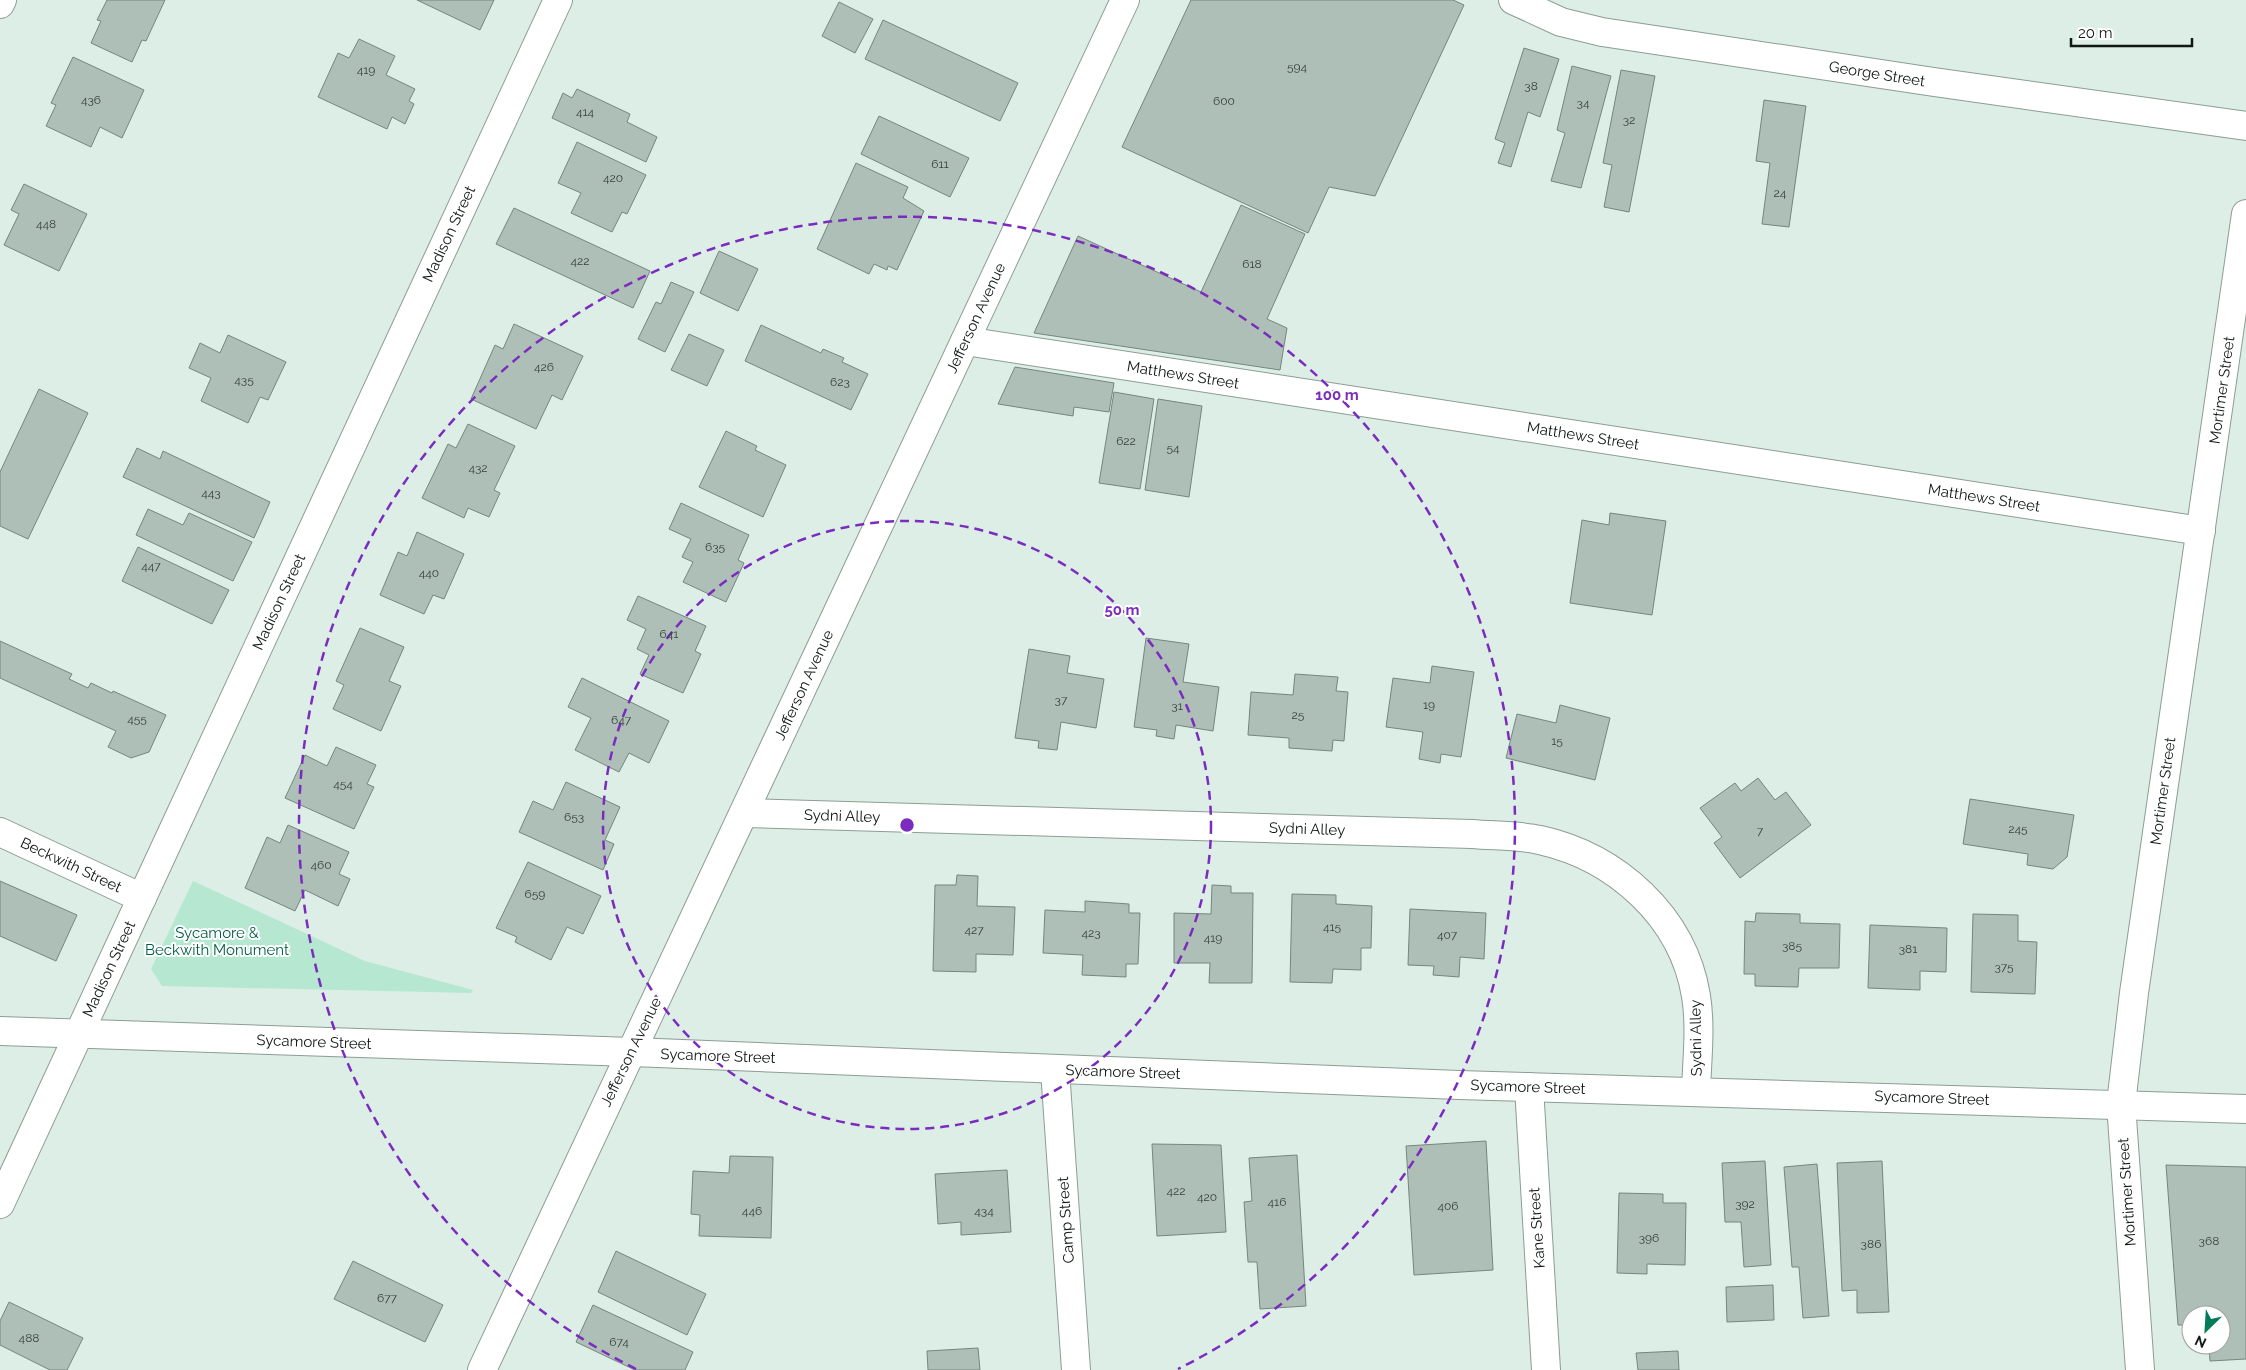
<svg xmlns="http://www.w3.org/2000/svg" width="2246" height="1370" font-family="Raleway,sans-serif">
<rect width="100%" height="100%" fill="#dceee5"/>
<polygon fill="#b6e8d1" points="193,881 365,961 473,990 471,993 162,986 151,969"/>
<g fill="#adbfb6" stroke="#75867e">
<polygon points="107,0 165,0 146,41 142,40 132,62 91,43 101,21 97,20"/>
<polygon points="417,0 494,0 480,30"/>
<polygon points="1191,0 1453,0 1464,5 1375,196 1329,187 1308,233 1122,147"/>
<polygon points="839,2 873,19 855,53 822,36"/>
<polygon points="883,20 1018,83 1000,121 865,59"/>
<polygon points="359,39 395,56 386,75 415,89 409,101 414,104 405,124 392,117 387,129 318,97 338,53 349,58"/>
<polygon points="1524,48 1559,59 1540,117 1528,112 1511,167 1498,163 1505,143 1495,139"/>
<polygon points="73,57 144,90 122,138 100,127 91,147 46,126 56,105 51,103"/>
<polygon points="1572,66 1611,76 1581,188 1551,181 1565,133 1557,130"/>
<polygon points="1621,70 1655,76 1629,212 1604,207 1612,165 1603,163"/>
<polygon points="577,89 630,114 627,122 657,137 646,162 552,118 563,93 572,98"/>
<polygon points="1764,100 1806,106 1789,227 1762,224 1770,163 1756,161"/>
<polygon points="879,116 969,158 950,197 861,154"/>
<polygon points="577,142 646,175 627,214 622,212 612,232 571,213 581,193 558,183"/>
<polygon points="856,163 908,187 903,198 924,211 897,270 888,266 887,270 874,264 869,274 817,249"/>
<polygon points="24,184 87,214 59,271 4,245 19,214 11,210"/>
<polygon points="1241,205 1305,234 1267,319 1287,328 1280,370 1034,333 1078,236 1201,292"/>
<polygon points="514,208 650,271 633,308 496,244"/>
<polygon points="719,251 758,269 738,311 700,293"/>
<polygon points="671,282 694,292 665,352 638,339 656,302 661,304"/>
<polygon points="514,324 583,356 562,400 552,395 536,429 471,399 495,345 503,349"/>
<polygon points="761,325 821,353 823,349 844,358 842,362 868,374 851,410 745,361"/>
<polygon points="689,334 724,350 707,386 671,370"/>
<polygon points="228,335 286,362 268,400 260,397 248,423 201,401 211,378 189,368 200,343 220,353"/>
<polygon points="1015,367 1114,383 1109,412 1074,407 1073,416 998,404"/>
<polygon points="39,389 88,413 28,539 0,526 0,472"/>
<polygon points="1114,392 1154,399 1140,489 1099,483"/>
<polygon points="1158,399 1202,406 1189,497 1145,490"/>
<polygon points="468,424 515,446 494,490 500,493 489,517 468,508 464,518 422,498 448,444 456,448"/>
<polygon points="726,431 757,446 755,450 786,465 763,517 699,487"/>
<polygon points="137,448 160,459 163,451 270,502 254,538 123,477"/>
<polygon points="681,503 749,535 738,560 744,563 726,602 683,582 693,562 682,557 691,539 669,529"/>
<polygon points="148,509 183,525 189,513 252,542 233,581 136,535"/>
<polygon points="1610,513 1666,521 1652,615 1570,603 1582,520 1609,525"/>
<polygon points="417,532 464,554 444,599 433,595 424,614 380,595 398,552 407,556"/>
<polygon points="138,547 229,590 212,624 122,581"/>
<polygon points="638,596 706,626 695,651 701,654 683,693 640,674 649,655 637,649 646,629 627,620"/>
<polygon points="360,628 404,647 389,681 401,686 381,731 333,709 344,685 336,681"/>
<polygon points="1146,638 1189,644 1183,682 1219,687 1213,731 1176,725 1174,739 1156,736 1157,730 1134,727"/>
<polygon points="0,641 72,674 69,679 88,688 91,683 112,693 113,691 166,715 149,752 131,758 108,747 116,731 0,678"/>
<polygon points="1029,649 1070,656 1067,673 1104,679 1096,728 1061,722 1057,750 1038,748 1039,741 1015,738"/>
<polygon points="1432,666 1474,672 1461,757 1441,754 1440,763 1419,759 1423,732 1386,727 1393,678 1430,683"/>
<polygon points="1295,674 1338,677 1336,691 1348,692 1344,741 1333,740 1332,751 1289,748 1289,738 1248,735 1251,692 1293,695"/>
<polygon points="582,678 669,721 649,763 629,753 619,772 575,750 591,718 568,707"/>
<polygon points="1560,705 1610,718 1595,780 1506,758 1517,714 1556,723"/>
<polygon points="336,747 376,765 367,784 374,787 354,829 285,798 305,755 327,766"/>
<polygon points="1758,778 1775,800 1786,792 1811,825 1740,878 1714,843 1722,837 1700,808 1735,783 1741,791"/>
<polygon points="566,782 620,807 605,840 614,844 603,870 519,832 533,801 553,810"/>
<polygon points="1970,799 2074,815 2067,857 2053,869 2027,865 2028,854 1963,844"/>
<polygon points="288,825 349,852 339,874 350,879 338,906 305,890 295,911 245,888 267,837 280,843"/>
<polygon points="528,862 601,896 583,934 567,927 551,960 515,942 517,937 496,928"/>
<polygon points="957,875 978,876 977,906 1015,907 1013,955 976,954 976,972 933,971 935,885 956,885"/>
<polygon points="0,881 77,915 56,961 0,936"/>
<polygon points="1212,885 1231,886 1231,893 1253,893 1252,983 1209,983 1210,963 1174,963 1174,913 1211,914"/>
<polygon points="1292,894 1336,895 1336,904 1372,906 1371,948 1361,948 1361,970 1333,969 1332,983 1290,982"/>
<polygon points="1085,901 1129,904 1129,913 1140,913 1138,964 1126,964 1126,977 1082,975 1083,955 1043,953 1045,910 1085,912"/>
<polygon points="1410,909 1486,913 1484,959 1460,957 1459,977 1433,975 1434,966 1408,965"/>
<polygon points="1756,913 1800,914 1800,923 1840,924 1839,968 1799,968 1798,987 1755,986 1755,974 1744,974 1745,921 1755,922"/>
<polygon points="1973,914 2018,915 2018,941 2037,942 2035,994 1971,992"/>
<polygon points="1870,925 1947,928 1946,972 1920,971 1920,990 1868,988"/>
<polygon points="1486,1141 1493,1270 1414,1275 1406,1146"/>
<polygon points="1152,1144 1221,1145 1226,1232 1157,1236"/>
<polygon points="1297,1155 1306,1306 1260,1309 1257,1262 1248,1262 1244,1202 1252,1201 1249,1158"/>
<polygon points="730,1156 773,1157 771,1238 699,1236 700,1215 691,1214 693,1171 729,1173"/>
<polygon points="1765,1161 1771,1265 1744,1267 1741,1222 1725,1222 1722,1163"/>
<polygon points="1882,1161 1889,1312 1857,1313 1857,1290 1842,1291 1837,1163"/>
<polygon points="1817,1164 1829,1316 1803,1318 1799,1267 1792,1267 1784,1167"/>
<polygon points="2166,1165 2246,1167 2246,1359 2210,1361 2209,1345 2221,1345 2221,1315 2191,1315 2191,1325 2178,1325"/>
<polygon points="1007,1170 1011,1232 961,1235 961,1222 938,1224 935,1174"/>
<polygon points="1619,1193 1663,1194 1663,1203 1686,1203 1685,1265 1647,1264 1647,1274 1617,1273"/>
<polygon points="616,1251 706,1294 687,1335 598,1292"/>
<polygon points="353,1261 443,1305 425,1342 334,1299"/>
<polygon points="1773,1285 1774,1320 1727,1322 1726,1287"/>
<polygon points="9,1302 83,1338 67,1370 50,1370 0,1345 0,1321"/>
<polygon points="593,1305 693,1352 685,1370 635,1370 576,1342"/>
<polygon points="978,1348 980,1370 928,1370 927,1351"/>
<polygon points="1678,1351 1679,1370 1638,1370 1636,1353"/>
</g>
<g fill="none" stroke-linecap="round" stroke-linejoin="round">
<g stroke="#8c9d94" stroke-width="30">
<g id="minor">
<polyline points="1513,0 1561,22 1602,32 1934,82 2246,126"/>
<polyline points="0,4 2,0"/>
<polyline points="965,341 2201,531"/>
<path d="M 744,813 L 1472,834 C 1494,836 1518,835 1540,840 C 1616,857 1683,916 1696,996 C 1701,1027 1697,1060 1696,1091"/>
<polyline points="0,832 142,898"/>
<polyline points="1055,1070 1076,1370"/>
<polyline points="1529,1087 1546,1370"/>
<polyline points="0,1204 558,0"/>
<polyline points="2140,1370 2121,1104 2134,993 2246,214"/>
</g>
</g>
<g stroke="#8c9d94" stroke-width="30">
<g id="tertiary">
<polyline points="0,1031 632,1052 1459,1085 2246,1109"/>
<polyline points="482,1370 1125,0"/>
</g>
</g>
<use href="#minor" stroke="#fff" stroke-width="28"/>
<use href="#tertiary" stroke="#fff" stroke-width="28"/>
</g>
<g fill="none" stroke="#7b2cbf" stroke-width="2.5" stroke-dasharray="9 6">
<circle cx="907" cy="825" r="304"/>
<path d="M636 1369A608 608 0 1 1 1178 1369"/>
</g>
<g text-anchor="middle" stroke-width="4" stroke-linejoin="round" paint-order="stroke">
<g font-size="12" fill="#37413c">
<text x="1297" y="71">594</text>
<text x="366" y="74">419</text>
<text x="1531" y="90">38</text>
<text x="91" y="104">436</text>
<text x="1224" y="105">600</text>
<text x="1583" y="107">34</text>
<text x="585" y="116">414</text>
<text x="1629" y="124">32</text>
<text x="940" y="168">611</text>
<text x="613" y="182">420</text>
<text x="1780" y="197">24</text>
<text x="46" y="228">448</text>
<text x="580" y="265">422</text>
<text x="1252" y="268">618</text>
<text x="544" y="371">426</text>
<text x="244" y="384">435</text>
<text x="840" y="386">623</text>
<text x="1126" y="445">622</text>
<text x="1173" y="452">54</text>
<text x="478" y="472">432</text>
<text x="211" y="497">443</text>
<text x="715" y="551">635</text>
<text x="151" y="570">447</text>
<text x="429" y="577">440</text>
<text x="669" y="638">641</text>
<text x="1061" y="704">37</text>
<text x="1429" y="709">19</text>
<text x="1177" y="710">31</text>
<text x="1298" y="719">25</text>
<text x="137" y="723">455</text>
<text x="621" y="724">647</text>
<text x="1557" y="745">15</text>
<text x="343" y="788">454</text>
<text x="574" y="821">653</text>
<text x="2018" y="833">245</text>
<text x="1760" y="835">7</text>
<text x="321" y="869">460</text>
<text x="535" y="898">659</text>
<text x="1332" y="931">415</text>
<text x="974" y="934">427</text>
<text x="1091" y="937">423</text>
<text x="1447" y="939">407</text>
<text x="1213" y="942">419</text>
<text x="1792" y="950">385</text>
<text x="1908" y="953">381</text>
<text x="2004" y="971">375</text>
<text x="1176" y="1195">422</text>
<text x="1207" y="1201">420</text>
<text x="1277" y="1206">416</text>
<text x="1745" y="1208">392</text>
<text x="1448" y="1210">406</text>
<text x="752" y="1215">446</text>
<text x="984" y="1215">434</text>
<text x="1649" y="1242">396</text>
<text x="2209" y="1245">368</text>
<text x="1871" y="1248">386</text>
<text x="387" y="1302">677</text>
<text x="29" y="1342">488</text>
<text x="619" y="1346">674</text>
</g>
<g font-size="15" fill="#101714" stroke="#fff">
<text transform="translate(1877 74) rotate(9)" y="5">George Street</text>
<text transform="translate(449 234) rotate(-65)" y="5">Madison Street</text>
<text transform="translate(976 318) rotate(-65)" y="5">Jefferson Avenue</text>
<text transform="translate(1183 375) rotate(9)" y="5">Matthews Street</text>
<text transform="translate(2222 390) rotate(-82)" y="5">Mortimer Street</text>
<text transform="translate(1583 436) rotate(9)" y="5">Matthews Street</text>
<text transform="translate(1984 498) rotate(9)" y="5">Matthews Street</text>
<text transform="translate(279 602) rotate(-65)" y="5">Madison Street</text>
<text transform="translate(804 685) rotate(-65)" y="5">Jefferson Avenue</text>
<text transform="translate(2163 791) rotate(-82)" y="5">Mortimer Street</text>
<text transform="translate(842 816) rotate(2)" y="5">Sydni Alley</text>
<text transform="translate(1307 829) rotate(2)" y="5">Sydni Alley</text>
<text transform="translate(71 865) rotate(25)" y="5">Beckwith Street</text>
<text transform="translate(109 969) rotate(-65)" y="5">Madison Street</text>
<text transform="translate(1696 1038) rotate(-91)" y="5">Sydni Alley</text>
<text transform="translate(314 1042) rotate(2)" y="5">Sycamore Street</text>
<text transform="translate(631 1052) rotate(-64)" y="5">Jefferson Avenue</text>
<text transform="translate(718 1056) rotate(2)" y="5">Sycamore Street</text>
<text transform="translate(1123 1072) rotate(2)" y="5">Sycamore Street</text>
<text transform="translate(1528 1087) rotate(2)" y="5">Sycamore Street</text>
<text transform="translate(1932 1098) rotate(2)" y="5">Sycamore Street</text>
<text transform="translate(2127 1192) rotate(-94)" y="5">Mortimer Street</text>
<text transform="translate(1066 1220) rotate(-94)" y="5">Camp Street</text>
<text transform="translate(1537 1228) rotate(-94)" y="5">Kane Street</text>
</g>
<g font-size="15" fill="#025c41" stroke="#fff">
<text x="217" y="938">Sycamore &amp;<tspan x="217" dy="17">Beckwith Monument</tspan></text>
</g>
</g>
<circle cx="907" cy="825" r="8" fill="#7b2cbf" stroke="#fff" stroke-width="2.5"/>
<g font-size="15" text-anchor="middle" font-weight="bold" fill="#7b2cbf" stroke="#fff" stroke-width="4" stroke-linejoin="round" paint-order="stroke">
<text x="1337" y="400">100 m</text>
<text x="1122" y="615">50 m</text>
</g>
<g transform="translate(2206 1330) rotate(205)"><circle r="24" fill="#ffffff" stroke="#9fa2a1"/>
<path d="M0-4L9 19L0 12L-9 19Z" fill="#037b58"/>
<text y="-8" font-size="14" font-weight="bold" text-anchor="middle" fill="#101714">N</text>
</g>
<path d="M2071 38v8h121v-8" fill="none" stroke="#101714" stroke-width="2.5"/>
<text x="2078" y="38" font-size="15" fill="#101714" stroke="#ffffff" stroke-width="4" paint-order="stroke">20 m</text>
</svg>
